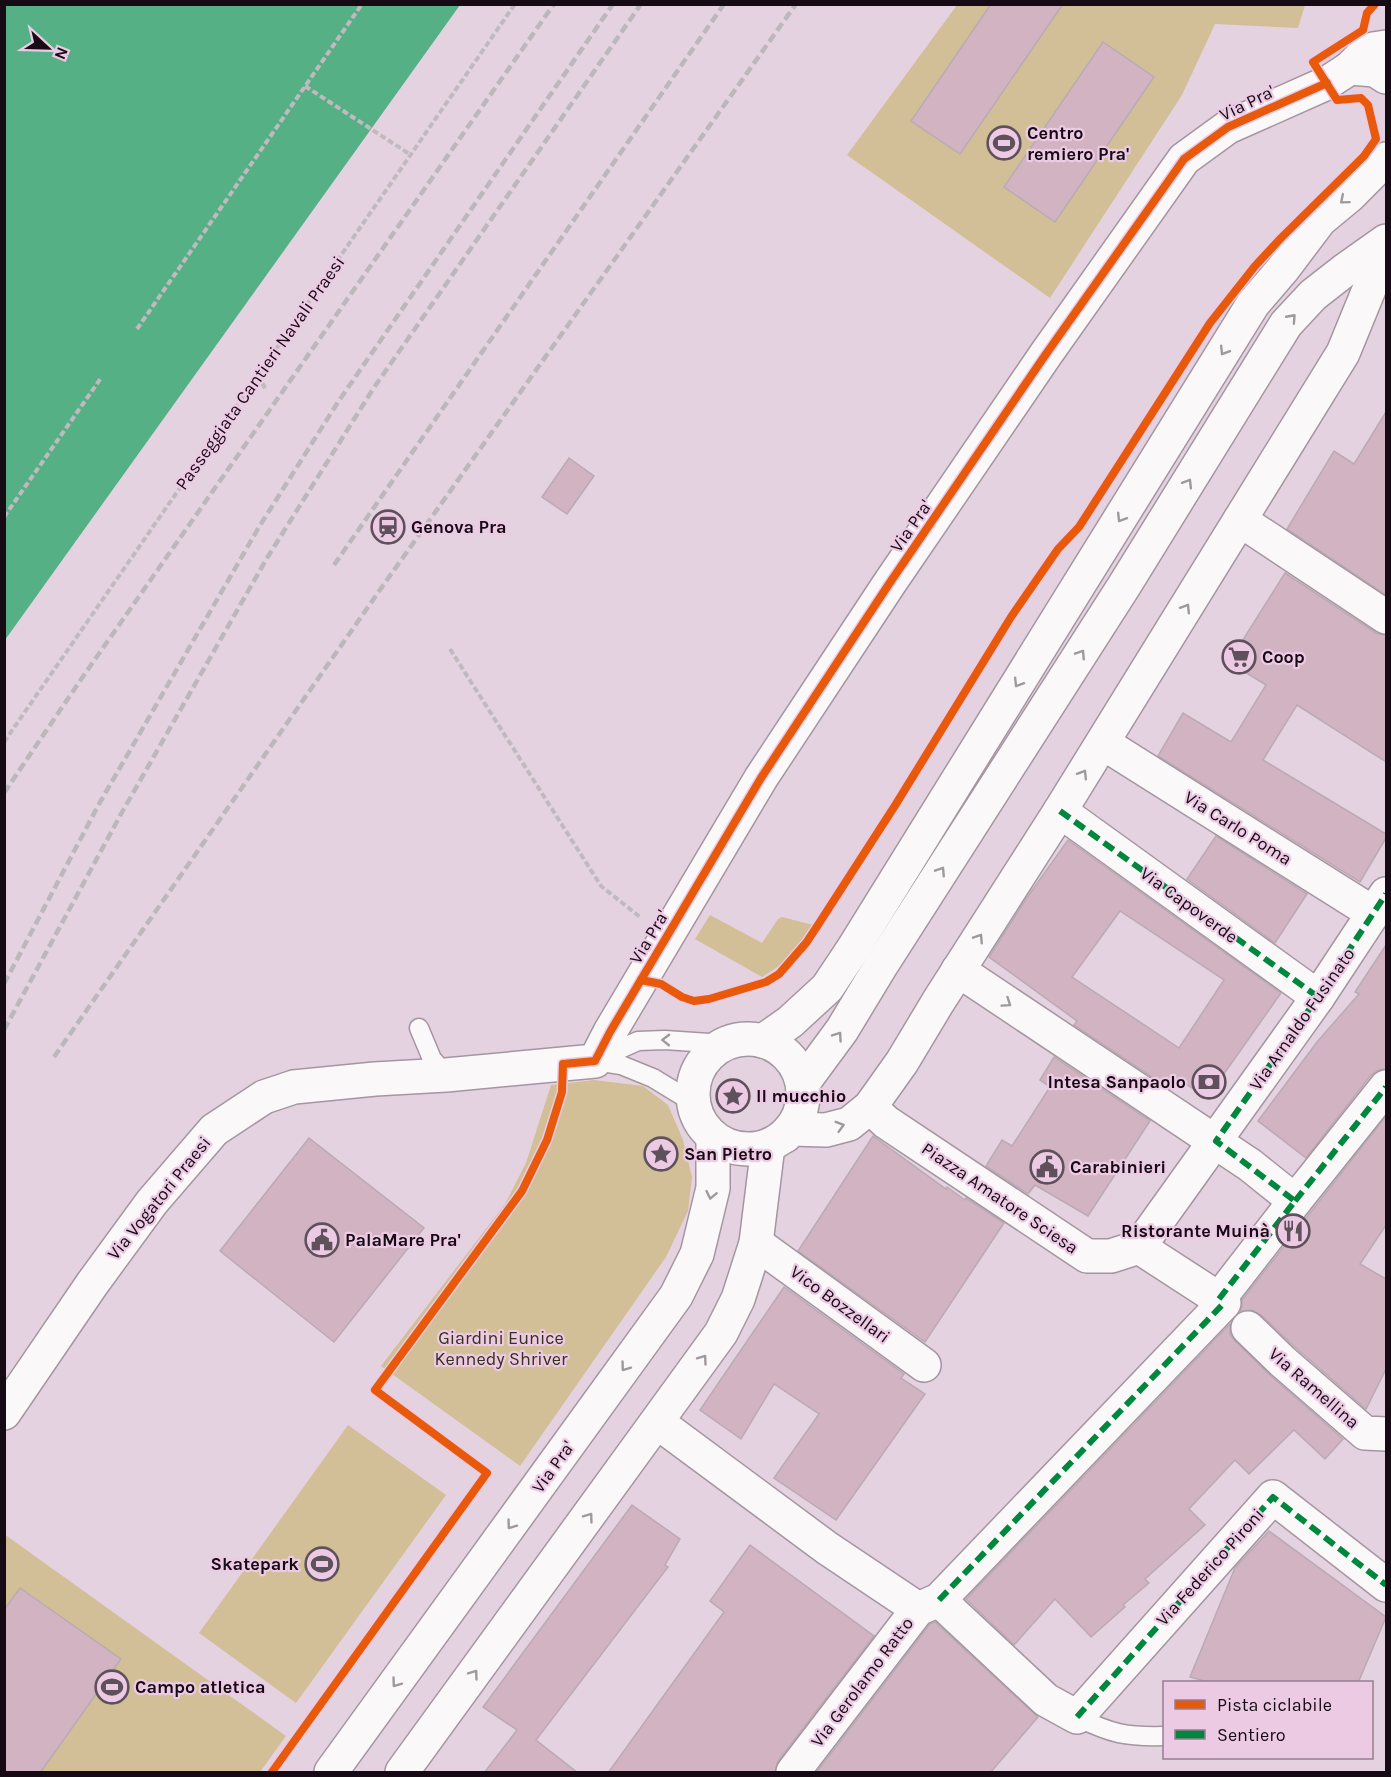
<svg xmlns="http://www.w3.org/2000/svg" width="1391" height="1777" font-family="Karla,sans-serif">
<rect width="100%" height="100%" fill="#e5d2e0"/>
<g fill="#d2be97">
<polygon points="957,5 1305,5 1298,28 1215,24 1182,95 1050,298 847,155"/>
<polygon points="710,915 762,943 778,919 782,917 813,925 793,951 779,966 762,977 695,939"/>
<polygon points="594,1080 643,1086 668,1105 683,1140 692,1177 688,1211 666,1257 520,1466 381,1366 505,1204 526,1163 551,1085"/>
<polygon points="348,1425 446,1495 296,1703 199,1633"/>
<polygon points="4,1534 286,1736 260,1772 5,1772"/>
</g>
<polygon fill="#56b085" points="5,4 460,5 5,640 4,5"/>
<g fill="#d1b3c2" stroke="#baaab3" stroke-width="1.5" fill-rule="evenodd">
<polygon points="991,4 1063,4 960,154 911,121"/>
<polygon points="1103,42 1154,77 1055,222 1004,187"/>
<polygon points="1386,412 1386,595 1287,529 1334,451 1354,464"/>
<polygon points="569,458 594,476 567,514 542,497"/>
<polygon points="1285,573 1376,633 1386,635 1386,762 1297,705 1263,760 1386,834 1386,838 1360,882 1158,756 1183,713 1231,742 1266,685 1229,662"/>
<polygon points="1216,836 1307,894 1275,943 1187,879"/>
<path d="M 1068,840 L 1281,993 L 1207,1098 L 1177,1078 L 1170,1089 L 1074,1025 L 1077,1021 L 989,957 L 1026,899 ZM 1120,911 L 1224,980 L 1179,1048 L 1072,977 Z"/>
<polygon points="1386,945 1386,1069 1379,1070 1371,1075 1306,1158 1258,1121 1317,1042 1359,994 1355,992"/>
<polygon points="1054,1057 1150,1121 1088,1216 1035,1185 1028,1194 986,1166 1002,1140 1012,1146 1050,1087 1040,1080"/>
<polygon points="1386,1116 1386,1225 1360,1264 1386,1279 1386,1369 1366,1409 1295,1347 1261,1315 1252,1310 1240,1312 1242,1306 1242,1300"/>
<polygon points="873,1136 946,1189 947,1187 965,1200 966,1198 1004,1223 925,1342 798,1251"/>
<polygon points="309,1138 424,1228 334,1342 220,1251"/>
<polygon points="784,1287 904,1374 901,1378 925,1394 836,1520 774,1478 819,1414 774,1384 741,1439 700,1410"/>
<polygon points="1230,1324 1230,1334 1235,1341 1270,1375 1343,1439 1325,1459 1294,1430 1249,1474 1235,1460 1189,1509 1205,1525 1145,1579 1149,1583 1123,1605 1125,1607 1091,1637 1055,1599 1014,1645 966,1599"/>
<polygon points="632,1505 680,1539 665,1565 668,1567 536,1740 578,1773 484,1773 517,1730 483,1707"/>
<polygon points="1269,1531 1386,1617 1358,1683 1212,1683 1190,1677 1235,1568"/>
<polygon points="750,1545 874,1636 778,1761 775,1773 608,1773 724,1612 710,1601"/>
<polygon points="20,1588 121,1659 40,1773 4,1773 4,1610"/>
<polygon points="935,1622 1038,1717 990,1773 816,1773 930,1624"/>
</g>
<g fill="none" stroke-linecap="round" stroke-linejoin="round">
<g stroke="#a496a0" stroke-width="21">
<g id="lane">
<polyline points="419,1028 432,1059 446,1075"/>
<polyline points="598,1059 638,1041 665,1040 724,1044"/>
<polyline points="595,1061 621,1065 653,1078 694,1103"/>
<path d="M 1077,1717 C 1112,1734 1126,1737 1164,1736"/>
</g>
</g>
<g stroke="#a496a0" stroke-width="36">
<g id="street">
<polyline points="1350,68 1375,70 1386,77"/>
<polyline points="1240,520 1386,617"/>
<polyline points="1103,743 1373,913"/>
<polyline points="1060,811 1318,997"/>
<polyline points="958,970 1250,1165 1295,1201 1219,1299"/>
<polyline points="870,1107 886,1122 1087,1256 1111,1256 1139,1247 1318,997 1386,894"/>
<polyline points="785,1136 791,1129 826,1130 849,1124 870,1107 902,1062 938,1002 1060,811 1343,353 1386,248"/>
<polyline points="1295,1201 1386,1087"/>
<polyline points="756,1243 924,1365"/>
<polyline points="1248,1328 1282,1361 1365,1433 1386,1434"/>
<polyline points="4,1413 92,1284 152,1202 214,1130 264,1097 294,1087 375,1079 446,1075 595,1061 610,1032 761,778 889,584 1046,354 1184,159 1228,127 1327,83 1350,68 1361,57 1373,49 1386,47"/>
<polyline points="657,1422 827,1548 918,1609"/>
<polyline points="939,1600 1046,1700 1077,1717 1273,1497 1386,1585"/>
<polyline points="793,1772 918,1609 939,1600 1224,1303 1219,1299 1139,1247"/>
</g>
</g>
<g stroke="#a496a0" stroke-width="36">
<g id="primary">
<circle cx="748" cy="1094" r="55"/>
<polyline points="763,1041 790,1022 827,988 853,949 1253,304 1283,269 1320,220 1349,196 1386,159"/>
<polyline points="803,1083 842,1030 882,964 1124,586 1286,324 1313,295 1345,270 1386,241"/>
<polyline points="331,1772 676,1296 697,1254 713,1188 713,1137"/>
<polyline points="402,1772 721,1333 738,1299 756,1243 768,1146"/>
</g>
</g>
<g stroke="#c0babf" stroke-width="4" stroke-dasharray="6 3" stroke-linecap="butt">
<polyline points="305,86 411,155"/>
<polyline points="137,329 362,4"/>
<polyline points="258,375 266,390"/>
<polyline points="4,517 101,378"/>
<polyline points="450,649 601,886 640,917"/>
<polyline points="4,742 515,4"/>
</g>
<use href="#lane" stroke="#fbf8fa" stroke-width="18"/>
<use href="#street" stroke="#fbf8fa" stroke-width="33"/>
<use href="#primary" stroke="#fbf8fa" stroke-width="33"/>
<g stroke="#bcb7bb" stroke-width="4.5" stroke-dasharray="9 4.5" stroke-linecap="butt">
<polyline points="334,565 724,4"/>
<polyline points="4,793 84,675 554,4"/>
<polyline points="4,984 99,804 259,527 338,402 613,4"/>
<polyline points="4,1030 121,814 267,558 373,389 641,4"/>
<polyline points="54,1057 382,587 796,4"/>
</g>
<g stroke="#00873e" stroke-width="6" stroke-dasharray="12 6" stroke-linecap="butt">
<polyline points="1060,811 1318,997"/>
<polyline points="1295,1201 1386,1087"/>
<polyline points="1219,1299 1295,1201 1216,1141 1318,997 1386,894"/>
<polyline points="939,1600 1224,1303"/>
<polyline points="1077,1717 1273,1497 1386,1585"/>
</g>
<g stroke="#edcae4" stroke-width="11">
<g id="cycleway">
<polyline points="641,980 661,984 682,997 694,1001 709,999 766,982 779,974 806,943 816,928 896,804 1011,617 1058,549 1079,527 1210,323 1255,266 1281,238 1364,156 1376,139 1368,105 1361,98 1337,100 1313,62 1363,30 1367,13 1375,4"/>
<polyline points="272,1772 487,1473 375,1390 522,1191 547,1140 562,1092 563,1064 595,1061 610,1032 761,778 889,584 1046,354 1184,159 1228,127 1327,83"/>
</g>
</g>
<use href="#cycleway" stroke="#e8590c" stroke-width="8"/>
</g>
<defs><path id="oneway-chevron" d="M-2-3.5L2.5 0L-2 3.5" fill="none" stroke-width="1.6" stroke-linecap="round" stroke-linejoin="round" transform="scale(1.5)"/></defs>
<g stroke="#9f999e">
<use href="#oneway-chevron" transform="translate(1344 200) rotate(140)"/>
<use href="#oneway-chevron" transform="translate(1292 318) rotate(-48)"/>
<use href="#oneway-chevron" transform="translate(1224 351) rotate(122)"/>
<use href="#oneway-chevron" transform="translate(1188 483) rotate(-58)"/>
<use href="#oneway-chevron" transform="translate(1121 518) rotate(122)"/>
<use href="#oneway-chevron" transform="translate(1186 608) rotate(-58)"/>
<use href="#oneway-chevron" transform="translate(1081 654) rotate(-57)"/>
<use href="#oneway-chevron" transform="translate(1018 683) rotate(122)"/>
<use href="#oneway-chevron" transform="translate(1083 774) rotate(-58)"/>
<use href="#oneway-chevron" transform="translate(941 871) rotate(-57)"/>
<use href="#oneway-chevron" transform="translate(979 938) rotate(-57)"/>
<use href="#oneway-chevron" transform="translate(1007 1003) rotate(34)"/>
<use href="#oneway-chevron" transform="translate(838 1036) rotate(-55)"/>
<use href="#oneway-chevron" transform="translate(666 1040) rotate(-179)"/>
<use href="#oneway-chevron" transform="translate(840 1126) rotate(-16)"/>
<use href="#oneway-chevron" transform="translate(711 1195) rotate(102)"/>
<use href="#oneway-chevron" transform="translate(703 1359) rotate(-54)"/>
<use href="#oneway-chevron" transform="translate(625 1367) rotate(126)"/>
<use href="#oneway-chevron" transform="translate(589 1517) rotate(-54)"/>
<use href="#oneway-chevron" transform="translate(511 1525) rotate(126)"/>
<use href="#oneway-chevron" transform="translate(474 1674) rotate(-54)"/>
<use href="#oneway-chevron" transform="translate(396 1683) rotate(126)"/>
</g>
<defs>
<g id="stadium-ring" transform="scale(1.725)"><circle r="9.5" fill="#edcae4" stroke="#5e515b" stroke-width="1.5"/><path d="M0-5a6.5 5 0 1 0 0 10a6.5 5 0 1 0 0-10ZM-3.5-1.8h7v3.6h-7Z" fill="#5e515b"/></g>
<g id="station-ring" transform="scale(1.725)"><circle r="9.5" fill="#edcae4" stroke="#5e515b" stroke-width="1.5"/><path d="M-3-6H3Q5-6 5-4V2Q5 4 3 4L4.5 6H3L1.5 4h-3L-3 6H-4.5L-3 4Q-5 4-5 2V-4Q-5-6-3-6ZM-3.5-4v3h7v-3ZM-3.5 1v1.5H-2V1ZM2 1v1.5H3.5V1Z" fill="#5e515b"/></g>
<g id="supermarket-ring" transform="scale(1.725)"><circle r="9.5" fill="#edcae4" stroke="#5e515b" stroke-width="1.5"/><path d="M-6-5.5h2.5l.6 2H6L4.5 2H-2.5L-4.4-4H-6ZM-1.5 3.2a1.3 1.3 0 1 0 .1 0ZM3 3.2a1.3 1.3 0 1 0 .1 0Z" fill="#5e515b"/></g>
<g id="bank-ring" transform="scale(1.725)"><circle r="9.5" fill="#edcae4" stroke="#5e515b" stroke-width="1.5"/><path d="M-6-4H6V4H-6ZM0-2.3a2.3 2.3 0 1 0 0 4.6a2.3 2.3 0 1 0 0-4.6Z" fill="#5e515b"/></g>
<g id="sight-ring" transform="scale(1.725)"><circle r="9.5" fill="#edcae4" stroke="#5e515b" stroke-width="1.5"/><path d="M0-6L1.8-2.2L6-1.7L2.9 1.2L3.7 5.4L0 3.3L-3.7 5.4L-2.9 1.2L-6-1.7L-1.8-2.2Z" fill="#5e515b"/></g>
<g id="civic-ring" transform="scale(1.725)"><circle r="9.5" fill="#edcae4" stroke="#5e515b" stroke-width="1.5"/><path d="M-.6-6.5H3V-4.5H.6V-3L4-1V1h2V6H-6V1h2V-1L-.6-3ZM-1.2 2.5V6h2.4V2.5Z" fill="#5e515b"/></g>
<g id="restaurant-ring" transform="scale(1.725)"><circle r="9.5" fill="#edcae4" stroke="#5e515b" stroke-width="1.5"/><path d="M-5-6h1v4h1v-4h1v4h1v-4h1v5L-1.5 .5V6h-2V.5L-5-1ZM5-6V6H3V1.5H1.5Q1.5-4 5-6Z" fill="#5e515b"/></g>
</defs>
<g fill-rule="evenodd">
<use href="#stadium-ring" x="1004" y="143"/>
<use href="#station-ring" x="388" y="527"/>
<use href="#supermarket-ring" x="1239" y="657"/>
<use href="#bank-ring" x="1209" y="1082"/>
<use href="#sight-ring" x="733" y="1096"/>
<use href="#sight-ring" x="661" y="1154"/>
<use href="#civic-ring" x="1047" y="1167"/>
<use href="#restaurant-ring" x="1293" y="1231"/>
<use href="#civic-ring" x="322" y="1240"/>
<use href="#stadium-ring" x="322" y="1564"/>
<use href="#stadium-ring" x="112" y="1687"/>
</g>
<g text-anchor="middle" stroke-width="4.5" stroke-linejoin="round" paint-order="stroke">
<g font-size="18" fill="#160b14" stroke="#edcae4">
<text transform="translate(1247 103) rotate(-26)" y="6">Via Pra'</text>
<text transform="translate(260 373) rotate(-55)" y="6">Passeggiata Cantieri Navali Praesi</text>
<text transform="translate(911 526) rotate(-55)" y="6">Via Pra'</text>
<text transform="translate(1238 828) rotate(32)" y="6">Via Carlo Poma</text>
<text transform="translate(1189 905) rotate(36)" y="6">Via Capoverde</text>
<text transform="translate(649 937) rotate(-59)" y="6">Via Pra'</text>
<text transform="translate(1302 1019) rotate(-55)" y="6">Via Arnaldo Fusinato</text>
<text transform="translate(159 1198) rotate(-51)" y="6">Via Vogatori Praesi</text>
<text transform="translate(1000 1198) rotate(34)" y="6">Piazza Amatore Sciesa</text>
<text transform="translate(840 1304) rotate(36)" y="6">Vico Bozzellari</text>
<text transform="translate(1314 1388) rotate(41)" y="6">Via Ramellina</text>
<text transform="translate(553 1467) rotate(-54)" y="6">Via Pra'</text>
<text transform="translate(1210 1567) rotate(-48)" y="6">Via Federico Pironi</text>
<text transform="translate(862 1682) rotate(-53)" y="6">Via Gerolamo Ratto</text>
</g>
<g font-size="18" font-weight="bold" fill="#160b14" stroke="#edcae4" text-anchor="start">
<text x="1027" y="139">Centro<tspan x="1027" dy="21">remiero Pra'</tspan></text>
<text x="411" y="533">Genova Pra</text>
<text x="1262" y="663">Coop</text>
<text x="1186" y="1088" text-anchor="end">Intesa Sanpaolo</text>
<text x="756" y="1102">Il mucchio</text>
<text x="684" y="1160">San Pietro</text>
<text x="1070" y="1173">Carabinieri</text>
<text x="1270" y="1237" text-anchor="end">Ristorante Muinà</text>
<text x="345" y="1246">PalaMare Pra'</text>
<text x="299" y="1570" text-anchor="end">Skatepark</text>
<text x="135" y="1693">Campo atletica</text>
</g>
<g font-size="18" fill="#36301a" stroke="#edcae4">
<text x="501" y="1344">Giardini Eunice<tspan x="501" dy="21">Kennedy Shriver</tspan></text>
</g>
</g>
<rect width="1391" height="1777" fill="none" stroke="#160b14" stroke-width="12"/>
<rect x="1163" y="1681" width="210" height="78" fill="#edcae4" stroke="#977e91" stroke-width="1.5"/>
<rect x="1175" y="1700" width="30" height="9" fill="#e8590c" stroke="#977e91" stroke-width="1.5"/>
<text x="1217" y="1711" font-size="18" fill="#160b14">Pista ciclabile</text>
<rect x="1175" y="1730" width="30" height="9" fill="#00873e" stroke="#977e91" stroke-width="1.5"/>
<text x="1217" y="1741" font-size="18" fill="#160b14">Sentiero</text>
<g transform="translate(48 48) rotate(112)" stroke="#edcae4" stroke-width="4.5" paint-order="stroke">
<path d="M0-4.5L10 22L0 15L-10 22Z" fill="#160b14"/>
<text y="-9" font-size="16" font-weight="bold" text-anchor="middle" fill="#160b14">N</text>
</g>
</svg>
